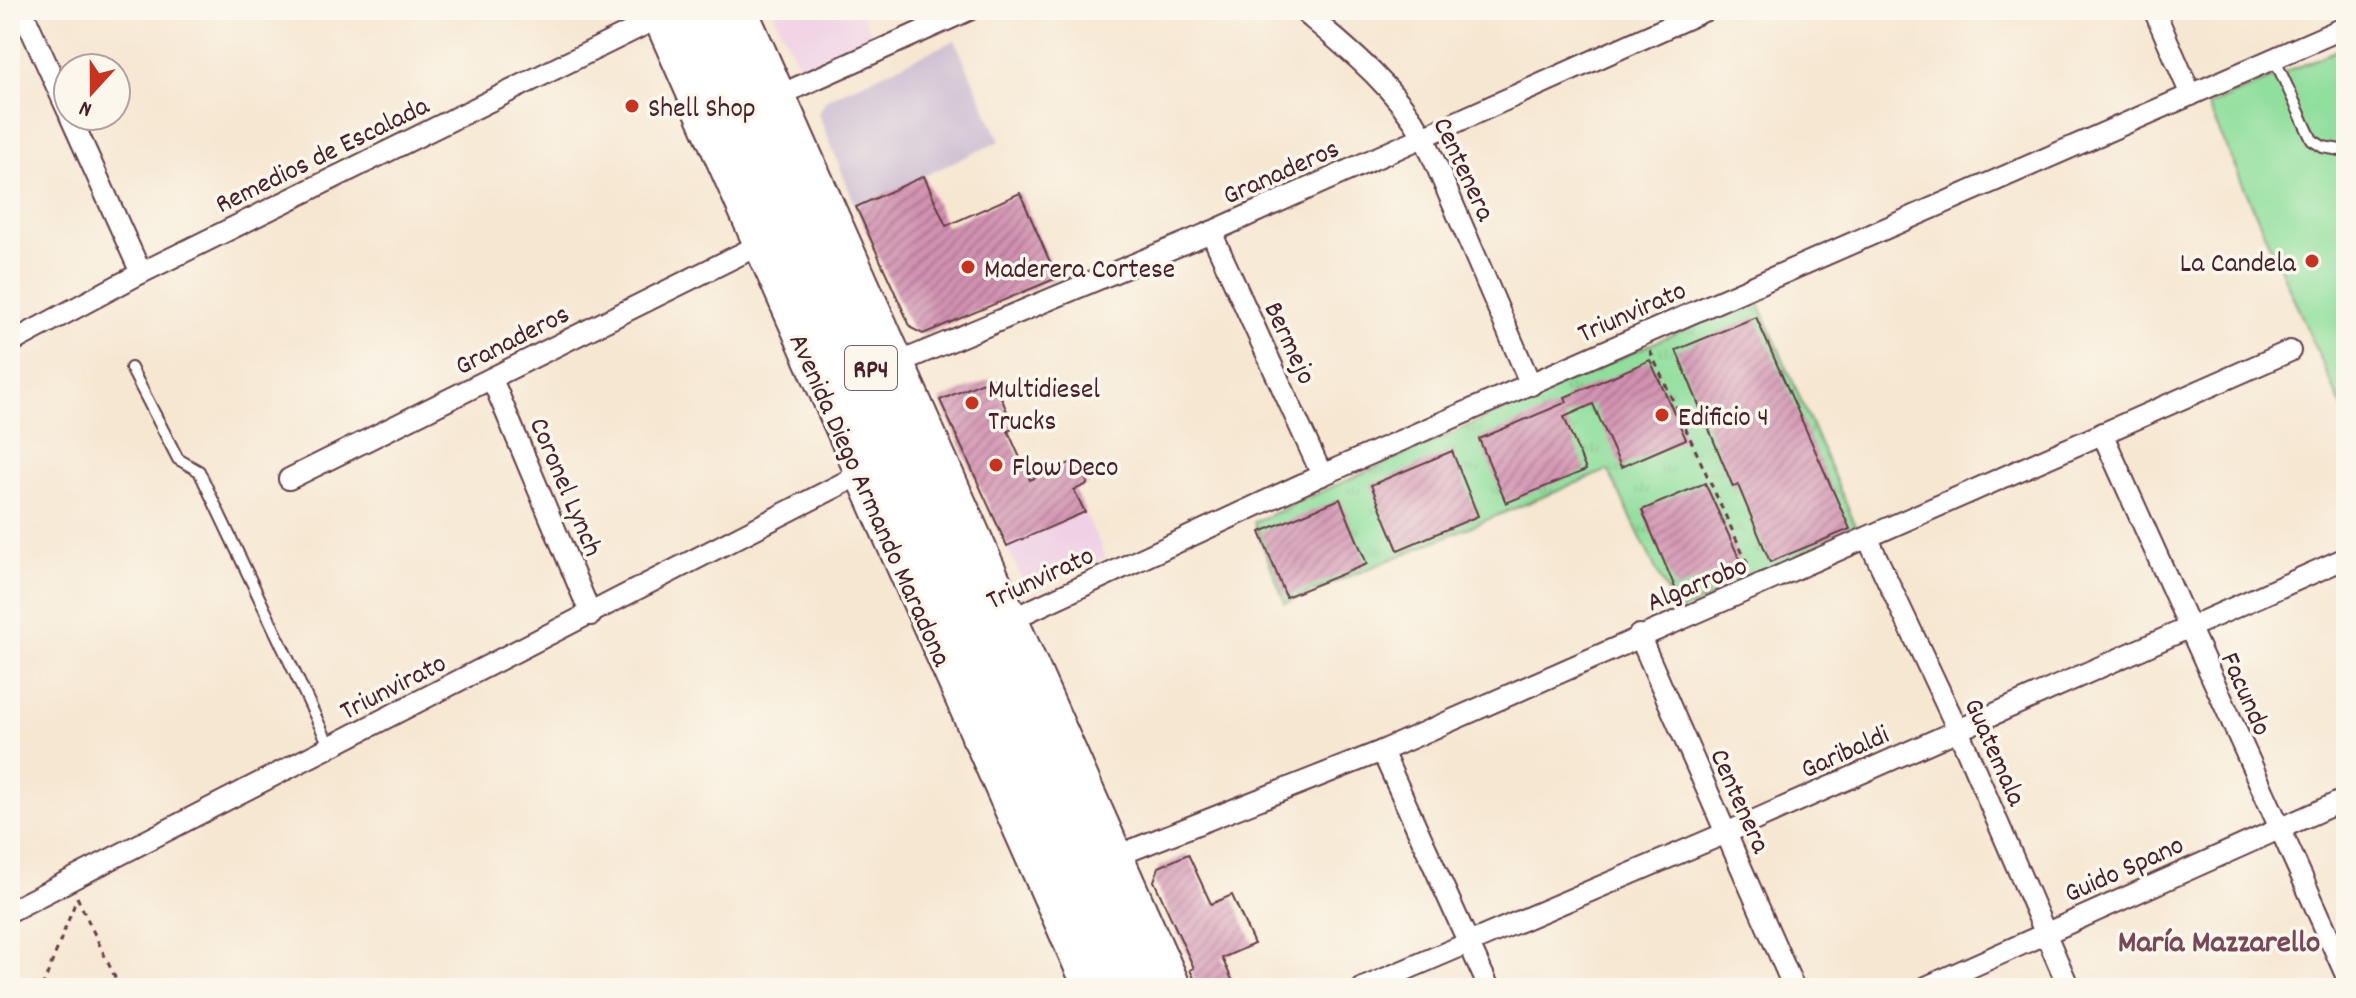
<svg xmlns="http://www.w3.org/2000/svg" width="2356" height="998" font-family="Dekko,sans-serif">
<defs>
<pattern id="grass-tufts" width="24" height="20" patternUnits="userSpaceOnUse" patternTransform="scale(2)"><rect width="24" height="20" fill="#90df9d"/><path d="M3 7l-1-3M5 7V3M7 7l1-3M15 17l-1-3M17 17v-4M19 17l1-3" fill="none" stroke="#7ebf87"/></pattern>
<pattern id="building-hatch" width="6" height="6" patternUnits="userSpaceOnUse" patternTransform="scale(2)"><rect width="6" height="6" fill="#d191b0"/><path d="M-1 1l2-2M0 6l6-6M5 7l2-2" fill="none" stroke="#ac768f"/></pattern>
</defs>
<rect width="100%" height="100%" fill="#fbf7ec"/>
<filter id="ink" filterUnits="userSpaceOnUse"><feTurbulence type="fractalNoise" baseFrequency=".0125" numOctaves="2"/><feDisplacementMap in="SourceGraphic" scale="16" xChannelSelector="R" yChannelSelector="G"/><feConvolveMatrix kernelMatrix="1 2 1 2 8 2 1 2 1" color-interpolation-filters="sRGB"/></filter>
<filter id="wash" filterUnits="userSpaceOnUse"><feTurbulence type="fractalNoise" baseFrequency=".006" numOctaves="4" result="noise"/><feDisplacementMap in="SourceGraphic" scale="32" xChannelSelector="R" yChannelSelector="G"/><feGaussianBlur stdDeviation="1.8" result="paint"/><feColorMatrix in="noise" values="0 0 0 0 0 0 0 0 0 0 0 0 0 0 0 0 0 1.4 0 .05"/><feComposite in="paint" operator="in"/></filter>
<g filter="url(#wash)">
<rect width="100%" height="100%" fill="#f6e7d1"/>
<g fill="#f0d0e5">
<polygon points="772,10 860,10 872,35 800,68"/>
<polygon points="1074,490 1106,557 1027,591 996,523"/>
</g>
<polygon fill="#cebed2" points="955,40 1000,141 856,207 818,113 827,99"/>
<polygon fill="url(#grass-tufts)" stroke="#6d7f64" stroke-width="2" points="1756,297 1857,529 1677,613 1608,470 1285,603 1254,522"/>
<polygon fill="#90df9d" stroke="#6d7f64" stroke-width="2" points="2346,46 2346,416 2208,106"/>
<g id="blocks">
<g fill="url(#building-hatch)">
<polygon points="924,176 946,226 1020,193 1057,278 923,334 911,328 856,207"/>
<polygon points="1756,317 1850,529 1770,562 1738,485 1733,487 1676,350"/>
<polygon points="1650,360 1686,439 1621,467 1593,404 1564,417 1586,470 1506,503 1479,439 1567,402 1565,397"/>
<polygon points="993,378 1014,428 1008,431 1030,480 1077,460 1088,484 1074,490 1085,512 1007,546 940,400"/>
<polygon points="1452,451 1478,516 1398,550 1371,485"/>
<polygon points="1705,483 1741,562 1676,590 1642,510"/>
<polygon points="1340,499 1367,564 1286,597 1260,532"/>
<polygon points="1188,854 1211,904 1232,895 1254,944 1222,958 1236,988 1199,988 1190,970 1194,968 1154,881 1159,867"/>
</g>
</g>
</g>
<g filter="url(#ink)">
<use href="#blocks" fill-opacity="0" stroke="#643d44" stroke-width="2"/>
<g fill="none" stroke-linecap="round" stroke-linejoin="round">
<g stroke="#643d44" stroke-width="14">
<g id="lane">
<polyline points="2274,58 2312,140 2323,147 2346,151"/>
<polyline points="131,368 178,459 199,471 330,747"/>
</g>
</g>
<g stroke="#643d44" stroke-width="24">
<g id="street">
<polyline points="22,10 68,111"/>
<path d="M 1302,10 C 1349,50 1392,84 1424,137 L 1531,385"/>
<polyline points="2154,10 2191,95"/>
<polyline points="780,95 969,10"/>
<polyline points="70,116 141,273"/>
<polyline points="1211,232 1322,475"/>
<polyline points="10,343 141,273 658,18"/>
<polyline points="888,367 1211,232 1706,10"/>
<polyline points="492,379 591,615"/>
<polyline points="2102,433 2346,975"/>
<polyline points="289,479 757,246"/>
<polyline points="1868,539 1958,730 2069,988"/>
<polyline points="1001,624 1322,475 2346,27"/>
<polyline points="1639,635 1794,988"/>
<polyline points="1382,751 1489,988"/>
<polyline points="1119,855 1382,751 2290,351"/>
<polyline points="10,911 869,470"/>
<polyline points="1363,988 1726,833 2346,558"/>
<polyline points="1924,988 2346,799"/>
</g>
</g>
<g stroke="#643d44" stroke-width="34">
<g id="secondary">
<polyline points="655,10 1089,988"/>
<polyline points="742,10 1176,988"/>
</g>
</g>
<g stroke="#643d44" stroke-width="36">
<g id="primary">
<polyline points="685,10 1117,988"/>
<polyline points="715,10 839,297 1150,988"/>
<polyline points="757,104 780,95 796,149"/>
<polyline points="978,737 1012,788"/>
</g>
</g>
<g stroke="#643d44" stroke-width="3" stroke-dasharray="6 6" stroke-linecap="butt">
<polyline points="1650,351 1750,569"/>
<polyline points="77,897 120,988"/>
<polyline points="42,988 77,898"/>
</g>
<use href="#lane" stroke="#fff" stroke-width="10"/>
<use href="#street" stroke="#fff" stroke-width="20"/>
<use href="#secondary" stroke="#fff" stroke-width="30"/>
<use href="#primary" stroke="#fff" stroke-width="32"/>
</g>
</g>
<g fill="#c8321e" stroke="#fbf7ec" stroke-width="3">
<circle cx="632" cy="106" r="8"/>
<circle cx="2312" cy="261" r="8"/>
<circle cx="968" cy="267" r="8"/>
<circle cx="972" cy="403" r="8"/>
<circle cx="1662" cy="415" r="8"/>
<circle cx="996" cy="465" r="8"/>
</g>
<g text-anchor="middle" stroke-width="7" stroke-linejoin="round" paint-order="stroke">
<rect fill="#fbf7ec" stroke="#7f6065" stroke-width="2" x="845" y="346" width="52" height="44" rx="6"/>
<g font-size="26" font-weight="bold" fill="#4a1f2b">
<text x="871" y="377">RP4</text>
</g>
<g font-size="28" fill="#4a1f2b" stroke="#fbf7ec" text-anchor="start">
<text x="648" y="116">Shell Shop</text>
<text x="2296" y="271" text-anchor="end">La Candela</text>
<text x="984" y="277">Maderera Cortese</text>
<text x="988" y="397">Multidiesel<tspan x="988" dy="32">Trucks</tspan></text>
<text x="1678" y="425">Edificio 4</text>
<text x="1012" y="475">Flow Deco</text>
</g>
<g font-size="28" fill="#4a1f2b" stroke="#fbf7ec">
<text transform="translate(321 153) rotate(-26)" y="10">Remedios de Escalada</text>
<text transform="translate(1466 168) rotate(65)" y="10">Centenera</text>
<text transform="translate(1280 170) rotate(-24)" y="10">Granaderos</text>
<text transform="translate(1631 310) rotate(-24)" y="10">Triunvirato</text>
<text transform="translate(511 338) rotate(-27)" y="10">Granaderos</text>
<text transform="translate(1292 342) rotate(65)" y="10">Bermejo</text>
<text transform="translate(568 486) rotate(67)" y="10">Coronel Lynch</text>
<text transform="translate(872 499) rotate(66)" y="10">Avenida Diego Armando Maradona</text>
<text transform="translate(1039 576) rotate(-25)" y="10">Triunvirato</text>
<text transform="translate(1696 582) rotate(-22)" y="10">Algarrobo</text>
<text transform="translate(392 685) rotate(-27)" y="10">Triunvirato</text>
<text transform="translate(2248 693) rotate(66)" y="10">Facundo</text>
<text transform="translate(1844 750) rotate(-24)" y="10">Garibaldi</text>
<text transform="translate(1997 751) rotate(66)" y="10">Guatemala</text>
<text transform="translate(1742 800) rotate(66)" y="10">Centenera</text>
<text transform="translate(2123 867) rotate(-24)" y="10">Guido Spano</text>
</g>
<g font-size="32" font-weight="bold" fill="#79475a" stroke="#fbf7ec">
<text x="2219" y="951">María Mazzarello</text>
</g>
</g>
<rect width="2356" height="998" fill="none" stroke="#fbf7ec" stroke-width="40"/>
<g transform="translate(92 92) rotate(201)"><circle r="38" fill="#fbf7ec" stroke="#b4a19f" stroke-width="2"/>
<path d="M0-6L14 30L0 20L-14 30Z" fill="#c8321e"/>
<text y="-12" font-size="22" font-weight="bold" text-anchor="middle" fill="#4a1f2b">N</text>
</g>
</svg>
